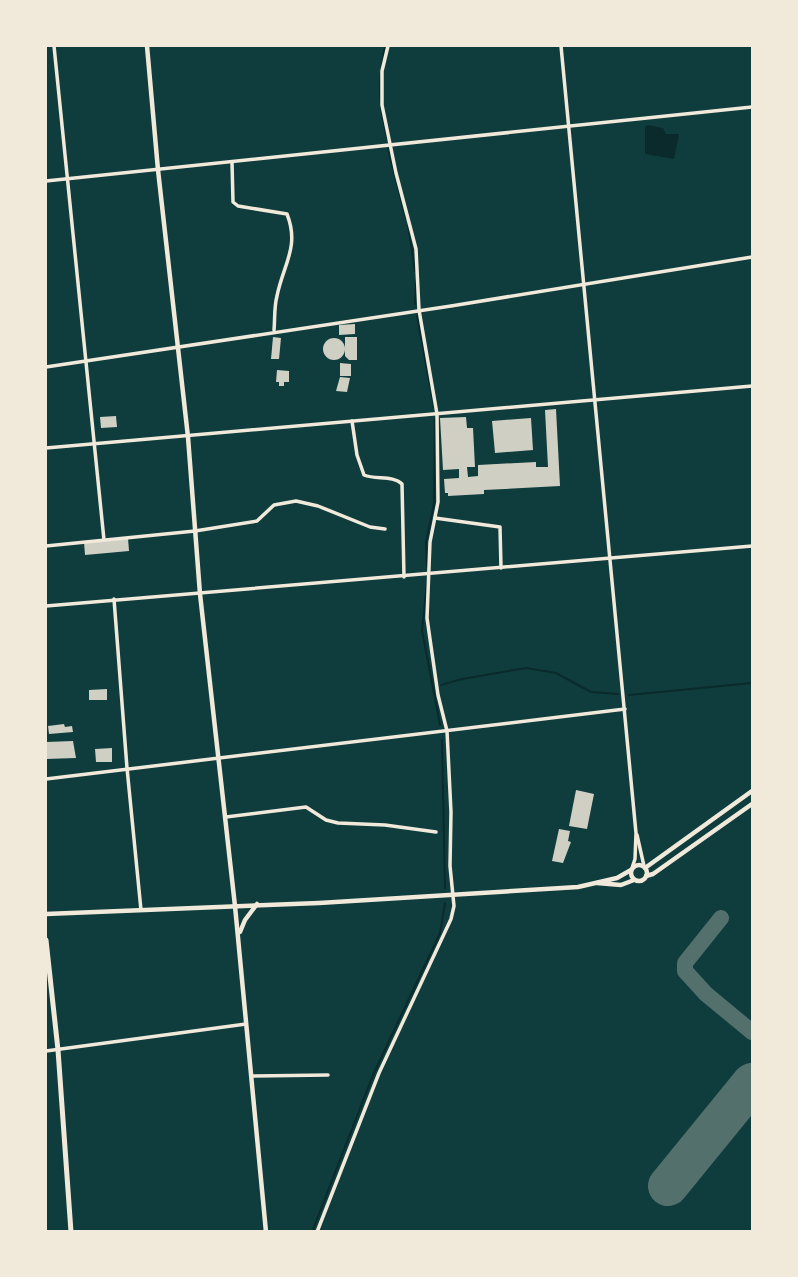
<svg xmlns="http://www.w3.org/2000/svg" width="798" height="1277" font-family="'Roboto Serif',serif">
<rect width="100%" height="100%" fill="#0f3d3e"/>
<polygon fill="#0a2a2b" points="648,125 663,128 666,134 679,134 674,159 645,154 645,127"/>
<g fill="none" stroke-linecap="round" stroke-linejoin="round">
<g stroke="#0a2a2b" stroke-width="2">
<path d="M 385,46 C 378,83 378,101 387,138"/>
<polyline points="388,149 406,219"/>
<polyline points="408,225 415,271"/>
<polyline points="415,304 416,280"/>
<polyline points="417,316 434,407"/>
<polyline points="427,567 426,542 434,504 435,419"/>
<polyline points="427,583 422,630 440,725"/>
<polyline points="441,685 462,679 526,668 556,673 591,692 618,694"/>
<polyline points="629,695 752,683"/>
<polyline points="442,740 445,888"/>
<polyline points="312,1232 373,1075 440,933 445,903"/>
</g>
<polyline stroke="#53706d" stroke-width="16" points="721,918 685,963 685,971 706,994 752,1032"/>
<polyline stroke="#53706d" stroke-width="40" points="668,1186 752,1083"/>
</g>
<g fill="#cfcfc3">
<polygon points="355,324 355,334 339,335 339,325"/>
<polygon points="273,337 281,338 279,359 271,359"/>
<polygon points="345,337 357,337 357,360 349,360 345,356"/>
<circle cx="334" cy="349" r="11"/>
<polygon points="340,363 351,364 351,376 340,376"/>
<polygon points="277,370 289,371 289,382 284,382 284,386 279,386 279,382 276,382"/>
<polygon points="340,377 350,378 347,392 336,391"/>
<polygon points="556,409 560,486 484,490 484,494 448,496 448,493 445,493 444,479 459,478 459,469 443,470 440,418 466,417 467,428 473,428 475,467 467,467 468,477 478,476 478,465 536,462 536,467 548,467 545,410"/>
<polygon points="116,416 117,427 101,428 100,417"/>
<polygon points="531,418 533,450 495,453 492,421"/>
<polygon points="128,538 129,551 85,555 84,542"/>
<polygon points="107,689 107,700 89,700 89,690"/>
<polygon points="64,724 65,727 72,726 73,732 49,734 48,726"/>
<polygon points="73,741 76,758 46,759 46,742"/>
<polygon points="112,748 112,762 96,762 95,749"/>
<polygon points="576,790 594,794 587,829 569,826"/>
<polygon points="559,829 570,831 568,841 571,842 563,863 552,861"/>
</g>
<g fill="none" stroke-linecap="round" stroke-linejoin="round">
<g stroke="#f1e9da" stroke-width="3.5">
<polyline points="54,46 104,540"/>
<polyline points="561,46 636,833 635,859 632,868"/>
<path d="M 232,162 L 233,202 L 238,206 L 287,214 C 300,247 283,265 277,296 C 274,307 275,319 274,330"/>
<polyline points="46,181 752,107"/>
<polyline points="46,367 451,306 752,257"/>
<path d="M 352,421 L 357,455 L 364,475 C 376,480 393,475 402,484 L 404,577"/>
<polyline points="46,448 752,386"/>
<polyline points="435,518 500,527 501,568"/>
<polyline points="46,546 195,531 257,521 274,505 296,501 318,506 370,527 385,529"/>
<polyline points="114,599 127,768 141,910"/>
<polyline points="46,606 752,546"/>
<polyline points="46,779 625,709"/>
<polyline points="226,817 306,807 326,820 338,823 385,825 436,832"/>
<polyline points="637,835 644,866"/>
<polyline points="46,1051 246,1024"/>
<polyline points="251,1076 328,1075"/>
<polyline points="317,1232 379,1073 451,919 454,906 450,866 451,812 447,731 438,695 427,618 430,542 438,502 437,414 419,310 416,249 396,173 382,105 382,71 388,46"/>
</g>
<g stroke="#f1e9da" stroke-width="4.5">
<polyline points="147,46 158,170 188,437 200,594 235,906 266,1232"/>
<circle cx="639" cy="873" r="8"/>
<polyline points="645,868 752,791"/>
<polyline points="646,876 653,874 752,804"/>
<polyline points="597,883 621,885 634,880"/>
<polyline points="46,914 319,903 578,887 617,878 631,870"/>
<polyline points="240,932 245,920 257,904"/>
</g>
<polyline stroke="#f1e9da" stroke-width="5" points="46,940 58,1050 71,1232"/>
</g>
<rect width="798" height="1277" fill="none" stroke="#f1e9da" stroke-width="94"/>
</svg>
